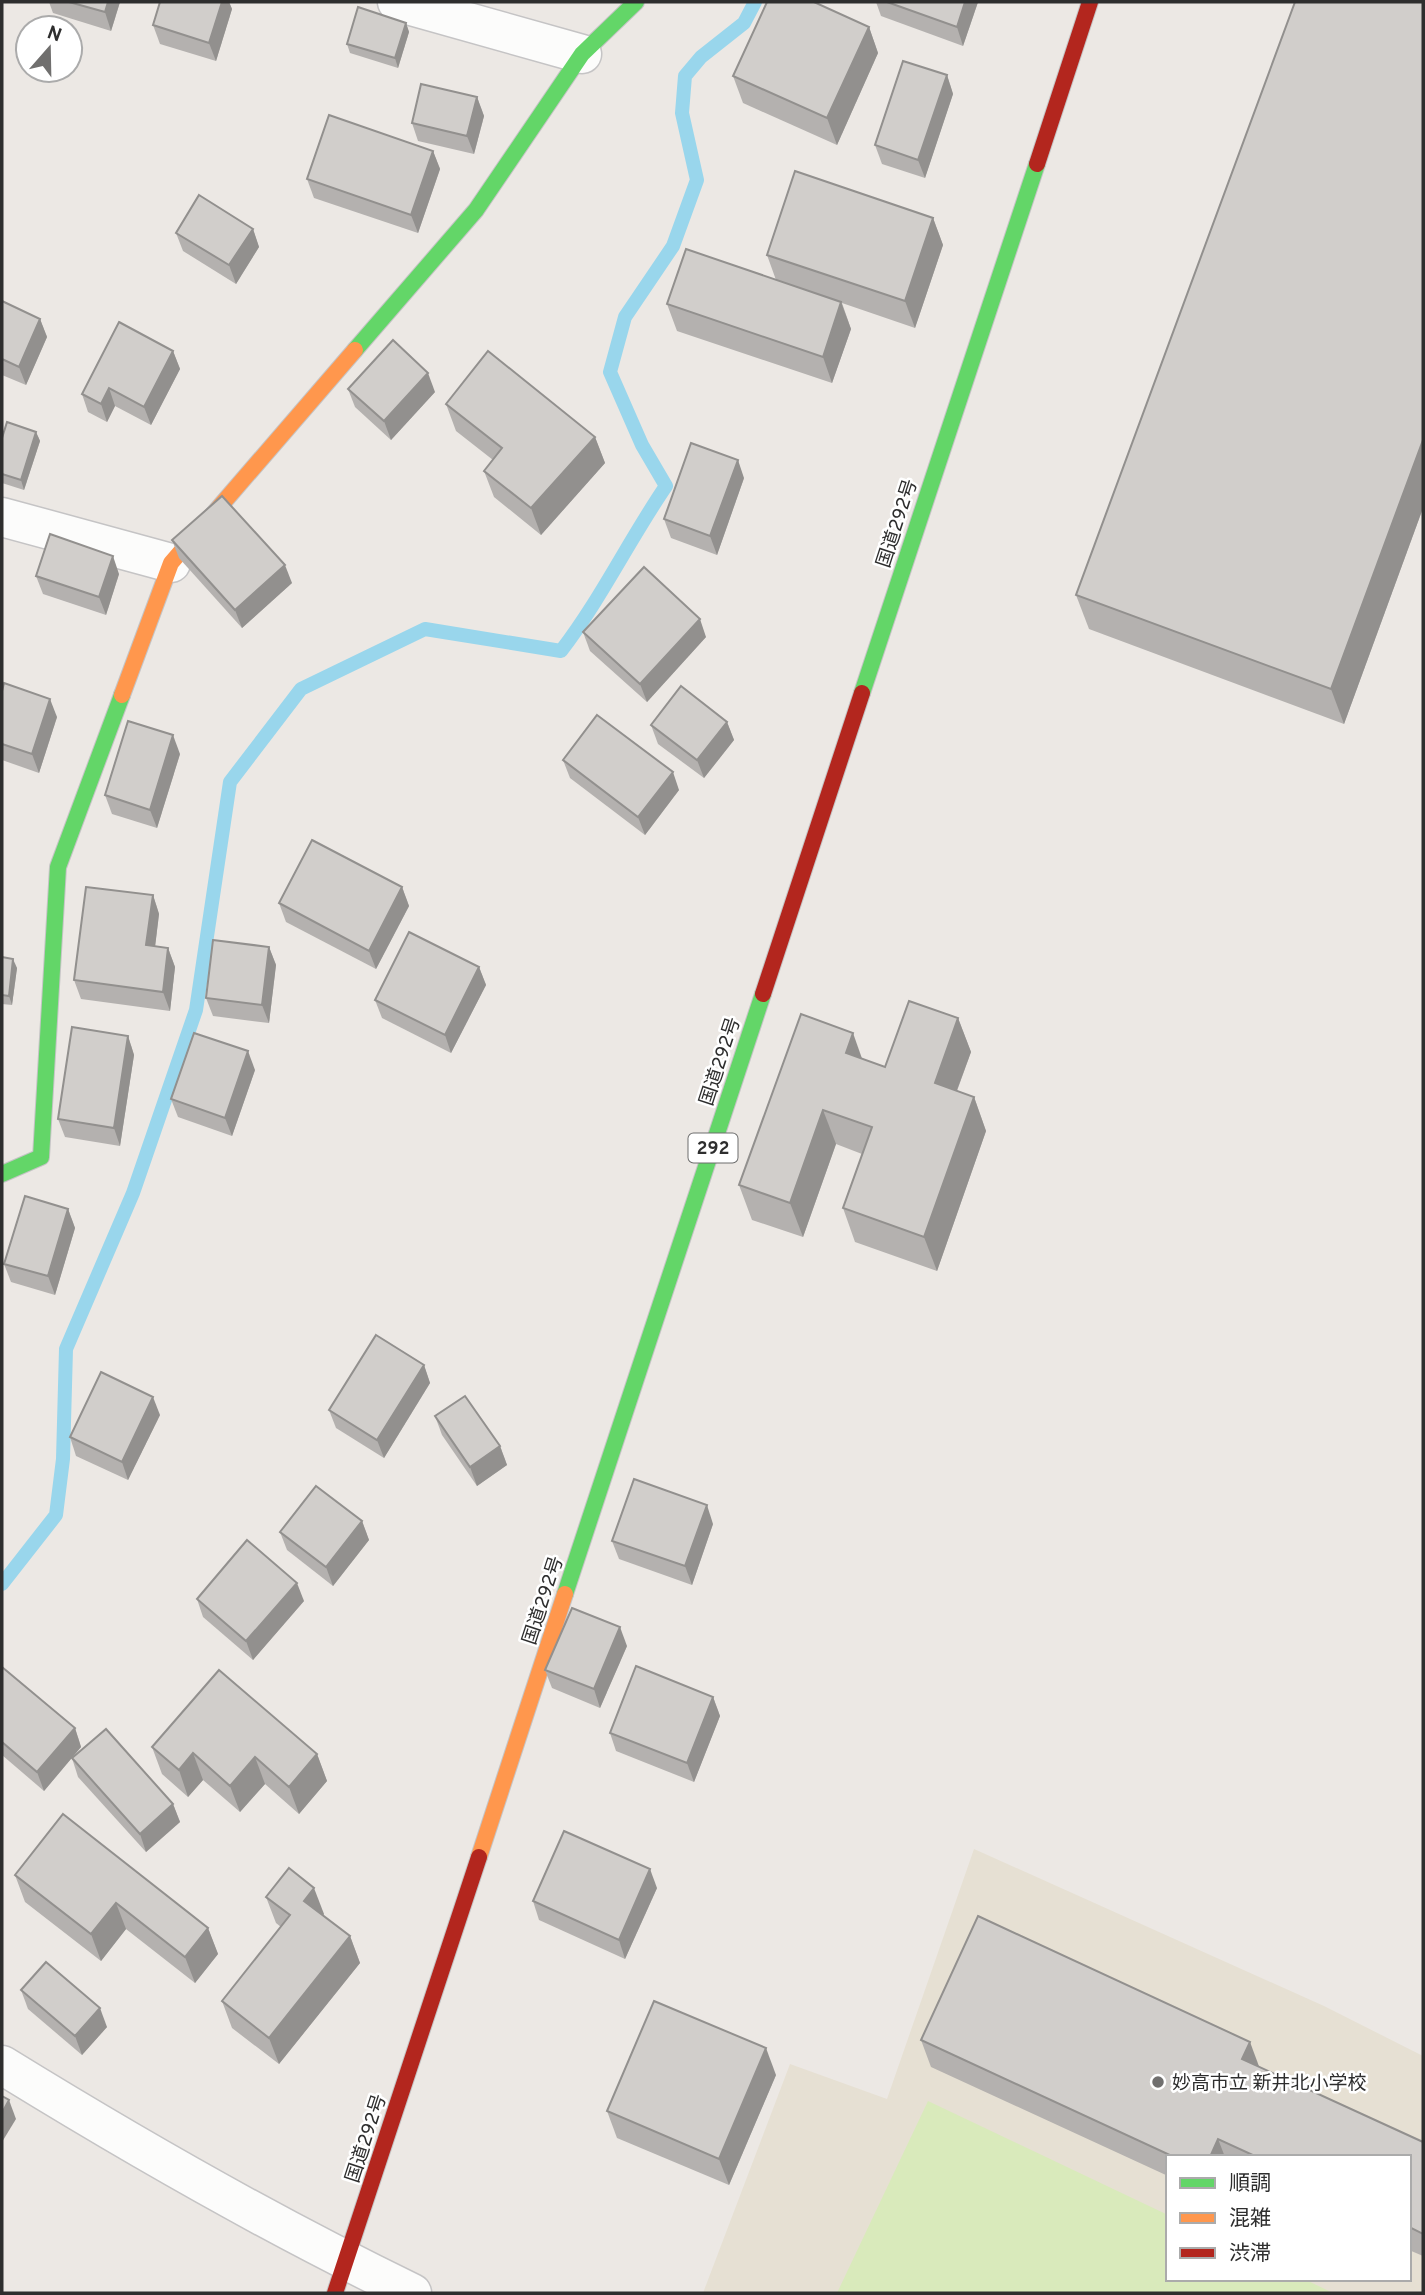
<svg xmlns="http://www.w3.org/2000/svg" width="1425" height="2295" font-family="Overpass,'Noto Sans JP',sans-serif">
<rect width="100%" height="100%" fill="#ece8e4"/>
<path fill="#e6e0d3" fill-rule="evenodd" d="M 974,1849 L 1324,2006 L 1423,2056 L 1423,2293 L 703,2293 L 790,2064 L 887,2099 ZM 1168,2157 L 1409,2157 L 1409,2279 L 1168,2279 Z"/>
<polygon fill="#d9eabb" points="928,2101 1168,2215 1168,2279 1304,2279 1333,2293 837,2293"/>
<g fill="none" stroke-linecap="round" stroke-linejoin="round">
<path stroke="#99d6ec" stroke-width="14" d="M 2,1584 L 56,1515 L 63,1459 L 66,1349 L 133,1193 L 196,1010 L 230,782 L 301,689 L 425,629 L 561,651 C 601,599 629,540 666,486 L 642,445 L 610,372 L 625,317 L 673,246 L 697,180 L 682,113 L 685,76 L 701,57 L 744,23 L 755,2"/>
<g stroke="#c5c4c5" stroke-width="41">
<g id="street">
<polyline points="397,2 582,54"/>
<polyline points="2,517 171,563"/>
<path d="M 2,2065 C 135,2147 271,2225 412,2293"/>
</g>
</g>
<g stroke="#c5c4c5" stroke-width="18">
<g id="fast">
<polyline points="355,350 476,210 582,54 636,2"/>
<polyline points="862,693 1037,164"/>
<polyline points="2,1174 41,1157 58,867 122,695"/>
<polyline points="565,1594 763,994"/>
</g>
</g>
<g stroke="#c5c4c5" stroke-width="18">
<g id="slow">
<polyline points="122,695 171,563 355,350"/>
<polyline points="479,1857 565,1594"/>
</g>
</g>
<g stroke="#c5c4c5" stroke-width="18">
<g id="jam">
<polyline points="1037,164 1090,2"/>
<polyline points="763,994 862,693"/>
<polyline points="335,2293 479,1857"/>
</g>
</g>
<use href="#street" stroke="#fcfcfb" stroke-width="38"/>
<use href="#fast" stroke="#63d668" stroke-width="16"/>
<use href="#slow" stroke="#ff974d" stroke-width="16"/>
<use href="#jam" stroke="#b3261e" stroke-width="16"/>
</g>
<g fill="#b4b1af">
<polygon points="49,2 120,2 111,31 53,13"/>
<polygon points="160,2 229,2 232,9 216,61 160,44 153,25"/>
<polygon points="876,2 978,2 963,46 881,16"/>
<polygon points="1423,2 1423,508 1344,724 1089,629 1076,595"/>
<polygon points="406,23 409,32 398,68 350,53 347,44"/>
<polygon points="869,27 878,53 837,145 743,103 733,76"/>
<polygon points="947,75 953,94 925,178 882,164 875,145"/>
<polygon points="477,97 484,116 474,154 418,141 412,123"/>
<polygon points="433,151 440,169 418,233 314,198 307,179"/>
<polygon points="933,218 943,245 915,328 842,303 851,329 832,383 677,331 667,304 776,280 767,255"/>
<polygon points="253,229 259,247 236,284 183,251 176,233"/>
<polygon points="2,301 40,319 47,337 26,385 2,375"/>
<polygon points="173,351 180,369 151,425 115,406 107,422 88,412 82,394"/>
<polygon points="348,389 435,392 391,440 355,407"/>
<polygon points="446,404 595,437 605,463 541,535 494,497 484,471 493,460 456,431"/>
<polygon points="36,432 40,441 24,490 2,483 2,438"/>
<polygon points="744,478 717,555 671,538 664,519"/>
<polygon points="172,540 292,583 242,628 179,558"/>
<polygon points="119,574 106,615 43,594 36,576"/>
<polygon points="583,632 706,637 647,702 590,651"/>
<polygon points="2,691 57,717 39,773 2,760"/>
<polygon points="727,722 734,740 704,778 658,744 651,725"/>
<polygon points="180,754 157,828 112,814 105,795"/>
<polygon points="563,760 679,790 645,835 570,778"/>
<polygon points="402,887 409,906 376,969 286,922 279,903"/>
<polygon points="153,895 159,914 155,946 168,948 175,967 170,1011 81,999 74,980"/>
<polygon points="269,947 276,965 269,1023 213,1016 206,998"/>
<polygon points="2,957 17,968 12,1005 2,1004"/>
<polygon points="479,967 486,985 451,1053 382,1018 375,1000"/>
<polygon points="958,1018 971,1052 957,1091 974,1097 986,1131 937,1271 855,1242 843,1208 862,1154 836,1144 803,1237 752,1220 739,1185 862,1059 885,1067"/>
<polygon points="128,1036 134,1055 120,1146 65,1137 58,1119"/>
<polygon points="255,1070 232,1136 178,1117 171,1099"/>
<polygon points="68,1209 75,1228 55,1295 11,1282 4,1264"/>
<polygon points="424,1365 430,1383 384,1458 336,1428 329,1410"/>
<polygon points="160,1415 128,1480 76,1456 70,1437"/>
<polygon points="435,1416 500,1446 507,1465 477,1486 442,1435"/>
<polygon points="362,1521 369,1540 333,1586 287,1550 280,1532"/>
<polygon points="713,1524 692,1585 619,1559 612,1541"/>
<polygon points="197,1599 304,1601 253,1660 203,1617"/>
<polygon points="627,1646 600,1708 552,1688 545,1670"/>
<polygon points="2,1667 75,1728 81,1747 44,1791 2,1755"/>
<polygon points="713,1697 720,1716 694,1782 616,1751 610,1733"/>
<polygon points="152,1747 317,1754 327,1781 299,1814 265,1784 240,1812 203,1780 188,1797 162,1774"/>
<polygon points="72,1758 173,1804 180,1822 146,1852 78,1777"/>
<polygon points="15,1875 208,1928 218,1954 195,1983 126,1929 101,1961 25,1902"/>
<polygon points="657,1888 625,1959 539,1920 533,1901"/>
<polygon points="266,1897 324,1914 323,1916 350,1936 360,1963 279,2064 232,2028 222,2001 281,1927 276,1923"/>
<polygon points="21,1990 107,2027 82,2055 28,2009"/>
<polygon points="921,2040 1259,2067 1423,2142 1423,2256 1409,2250 1409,2157 1168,2157 1168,2176 931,2067"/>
<polygon points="776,2075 729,2185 617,2138 607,2111"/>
</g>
<g fill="#92908e">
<polygon points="108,2 120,2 111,31 105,12"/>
<polygon points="222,2 229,2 232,9 216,61 209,43"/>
<polygon points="965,2 978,2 963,46 957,27"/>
<polygon points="406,23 409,32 398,68 395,58"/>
<polygon points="869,27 878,53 837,145 827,118"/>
<polygon points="947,75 953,94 925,178 918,160"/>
<polygon points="477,97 484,116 474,154 467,136"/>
<polygon points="433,151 440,169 418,233 411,215"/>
<polygon points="933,218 943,245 915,328 905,301"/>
<polygon points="253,229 259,247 236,284 229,265"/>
<polygon points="841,302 851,329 832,383 823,357"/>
<polygon points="40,319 47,337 26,385 19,367"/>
<polygon points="173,351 180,369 151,425 144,407"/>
<polygon points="428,373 435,392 391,440 384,421"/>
<polygon points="109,388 115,406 107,422 101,404"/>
<polygon points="36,432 40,441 24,490 21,480"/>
<polygon points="595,437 605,463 541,535 531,508"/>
<polygon points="1423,440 1423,508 1344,724 1331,689"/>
<polygon points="738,460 744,478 717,555 710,536"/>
<polygon points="113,556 119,574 106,615 99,597"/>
<polygon points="285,565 292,583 242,628 235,610"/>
<polygon points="700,619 706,637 647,702 640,684"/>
<polygon points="50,699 57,717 39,773 32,754"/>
<polygon points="727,722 734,740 704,778 697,760"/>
<polygon points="173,735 180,754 157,828 150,810"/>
<polygon points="673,772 679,790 645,835 638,817"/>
<polygon points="402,887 409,906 376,969 369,951"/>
<polygon points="153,895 159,914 153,964 146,945"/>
<polygon points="269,947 276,965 269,1023 262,1005"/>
<polygon points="168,948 175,967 170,1011 163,992"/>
<polygon points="13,959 17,968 12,1005 9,996"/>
<polygon points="479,967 486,985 451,1053 445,1035"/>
<polygon points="958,1018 971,1052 947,1117 935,1083"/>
<polygon points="853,1033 865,1067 846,1053"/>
<polygon points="128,1036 134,1055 120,1146 114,1128"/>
<polygon points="248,1051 255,1070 232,1136 225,1118"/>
<polygon points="974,1097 986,1131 937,1271 924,1237"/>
<polygon points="823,1110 836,1144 803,1237 790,1203"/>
<polygon points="68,1209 75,1228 55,1295 48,1276"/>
<polygon points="424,1365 430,1383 384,1458 377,1440"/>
<polygon points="153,1397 160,1415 128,1480 122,1462"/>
<polygon points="500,1446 507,1465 477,1486 470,1467"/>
<polygon points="707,1505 713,1524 692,1585 685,1566"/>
<polygon points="362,1521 369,1540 333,1586 326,1567"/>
<polygon points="297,1583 304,1601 253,1660 246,1641"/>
<polygon points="620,1627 627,1646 600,1708 594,1689"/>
<polygon points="713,1697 720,1716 694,1782 687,1763"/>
<polygon points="75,1728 81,1747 44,1791 37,1772"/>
<polygon points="193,1753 203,1780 188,1797 179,1770"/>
<polygon points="317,1754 327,1781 299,1814 289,1787"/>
<polygon points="255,1757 265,1784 240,1812 230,1786"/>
<polygon points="173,1804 180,1822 146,1852 140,1834"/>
<polygon points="650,1869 657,1888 625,1959 619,1940"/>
<polygon points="314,1888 324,1914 313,1928 304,1901"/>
<polygon points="116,1903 126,1929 101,1961 91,1934"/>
<polygon points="208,1928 218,1954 195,1983 185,1957"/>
<polygon points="350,1936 360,1963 279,2064 269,2038"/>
<polygon points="100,2008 107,2027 82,2055 75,2036"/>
<polygon points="1250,2042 1260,2069 1242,2059"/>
<polygon points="766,2048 776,2075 729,2185 719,2159"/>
<polygon points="9,2100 16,2119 2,2142 2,2113"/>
<polygon points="1218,2139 1225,2157 1210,2157"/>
</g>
<g fill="#d1cecb" stroke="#92908e" stroke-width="2">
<polygon points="69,2 108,2 105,12"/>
<polygon points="160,2 222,2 209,43 153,25"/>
<polygon points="767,2 814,2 869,27 827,118 733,76"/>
<polygon points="887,2 965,2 957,27"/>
<polygon points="1295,2 1423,2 1423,440 1331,689 1076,595"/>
<polygon points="358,7 406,23 395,58 347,44"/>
<polygon points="903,61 947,75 918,160 875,145"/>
<polygon points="421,84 477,97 467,136 412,123"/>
<polygon points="329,115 433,151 411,215 307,179"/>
<polygon points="795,171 933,218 905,301 767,255"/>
<polygon points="199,195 253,229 229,265 176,233"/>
<polygon points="686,249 841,302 823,357 667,304"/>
<polygon points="2,301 40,319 19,367 2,359"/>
<polygon points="119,322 173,351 144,407 109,388 101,404 82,394"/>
<polygon points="393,340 428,373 384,421 348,389"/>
<polygon points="488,351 595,437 531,508 484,471 502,448 446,404"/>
<polygon points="7,422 36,432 21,480 2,474 2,438"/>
<polygon points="691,443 738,460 710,536 664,519"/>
<polygon points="222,496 285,565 235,610 172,540"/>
<polygon points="50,534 113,556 99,597 36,576"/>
<polygon points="644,567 700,619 640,684 583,632"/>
<polygon points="4,683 50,699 32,754 2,744 2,691"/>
<polygon points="681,686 727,722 697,760 651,725"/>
<polygon points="597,715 673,772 638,817 563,760"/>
<polygon points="128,721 173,735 150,810 105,795"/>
<polygon points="312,840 402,887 369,951 279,903"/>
<polygon points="86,887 153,895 146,945 168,948 163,992 74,980"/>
<polygon points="409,932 479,967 445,1035 375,1000"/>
<polygon points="213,940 269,947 262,1005 206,998"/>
<polygon points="2,957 13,959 9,996 2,995"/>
<polygon points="909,1001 958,1018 935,1083 974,1097 924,1237 843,1208 872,1127 823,1110 790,1203 739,1185 801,1014 853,1033 846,1053 885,1067"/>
<polygon points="72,1027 128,1036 114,1128 58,1119"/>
<polygon points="194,1033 248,1051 225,1118 171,1099"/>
<polygon points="25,1196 68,1209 48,1276 4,1264"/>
<polygon points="376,1335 424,1365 377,1440 329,1410"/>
<polygon points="101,1372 153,1397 122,1462 70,1437"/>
<polygon points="465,1396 500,1446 470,1467 435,1416"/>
<polygon points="634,1479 707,1505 685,1566 612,1541"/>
<polygon points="316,1486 362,1521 326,1567 280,1532"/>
<polygon points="247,1540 297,1583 246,1641 197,1599"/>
<polygon points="572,1608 620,1627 594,1689 545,1670"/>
<polygon points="636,1666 713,1697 687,1763 610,1733"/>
<polygon points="2,1667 75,1728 37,1772 2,1742"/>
<polygon points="219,1670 317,1754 289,1787 255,1757 230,1786 193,1753 179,1770 152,1747"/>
<polygon points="106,1729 173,1804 140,1834 72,1758"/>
<polygon points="63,1814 208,1928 185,1957 116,1903 91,1934 15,1875"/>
<polygon points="564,1831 650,1869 619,1940 533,1901"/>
<polygon points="289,1868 314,1888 304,1901 350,1936 269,2038 222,2001 290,1915 266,1897"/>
<polygon points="978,1916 1250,2042 1242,2059 1423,2142 1423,2234 1409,2227 1409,2157 1257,2157 1218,2139 1210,2157 1174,2157 921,2040"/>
<polygon points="46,1962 100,2008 75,2036 21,1990"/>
<polygon points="654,2001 766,2048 719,2159 607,2111"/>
<polygon points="2,2096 9,2100 2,2113"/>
</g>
<circle fill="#706f6e" stroke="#fff" stroke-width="2.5" cx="1158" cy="2082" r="7"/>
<g text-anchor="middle" stroke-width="5" stroke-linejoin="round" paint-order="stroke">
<rect fill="#fff" stroke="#6d6d6d" stroke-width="2" x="688.5" y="1133.5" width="49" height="29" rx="5"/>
<g font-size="18" font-weight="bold" fill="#2e2e2e">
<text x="713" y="1154">292</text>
</g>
<g font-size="19" fill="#2e2e2e" stroke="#fff">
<text transform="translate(896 523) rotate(-72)" y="7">国道292号</text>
<text transform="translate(719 1061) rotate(-72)" y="7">国道292号</text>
<text transform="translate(542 1600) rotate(-72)" y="7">国道292号</text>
<text transform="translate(365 2138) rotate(-72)" y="7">国道292号</text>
</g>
<g font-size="19" fill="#2e2e2e" stroke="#fff" text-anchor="start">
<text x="1172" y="2089">妙高市立 新井北小学校</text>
</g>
</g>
<rect width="1425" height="2295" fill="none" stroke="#2e2e2e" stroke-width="7"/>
<rect x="1166" y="2155" width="245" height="126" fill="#ffffff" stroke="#ababab" stroke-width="2"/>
<rect x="1180" y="2178" width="35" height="10" fill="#63d668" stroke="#ababab" stroke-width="2"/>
<text x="1229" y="2190" font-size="21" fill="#2e2e2e">順調</text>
<rect x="1180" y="2213" width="35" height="10" fill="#ff974d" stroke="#ababab" stroke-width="2"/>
<text x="1229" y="2225" font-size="21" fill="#2e2e2e">混雑</text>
<rect x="1180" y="2248" width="35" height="10" fill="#b3261e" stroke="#ababab" stroke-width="2"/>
<text x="1229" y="2260" font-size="21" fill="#2e2e2e">渋滞</text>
<g transform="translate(49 49) rotate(20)"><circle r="33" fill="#ffffff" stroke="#ababab" stroke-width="2"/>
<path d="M0-5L12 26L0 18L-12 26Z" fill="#706f6e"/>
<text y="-10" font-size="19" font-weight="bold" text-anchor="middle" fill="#2e2e2e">N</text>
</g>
</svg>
